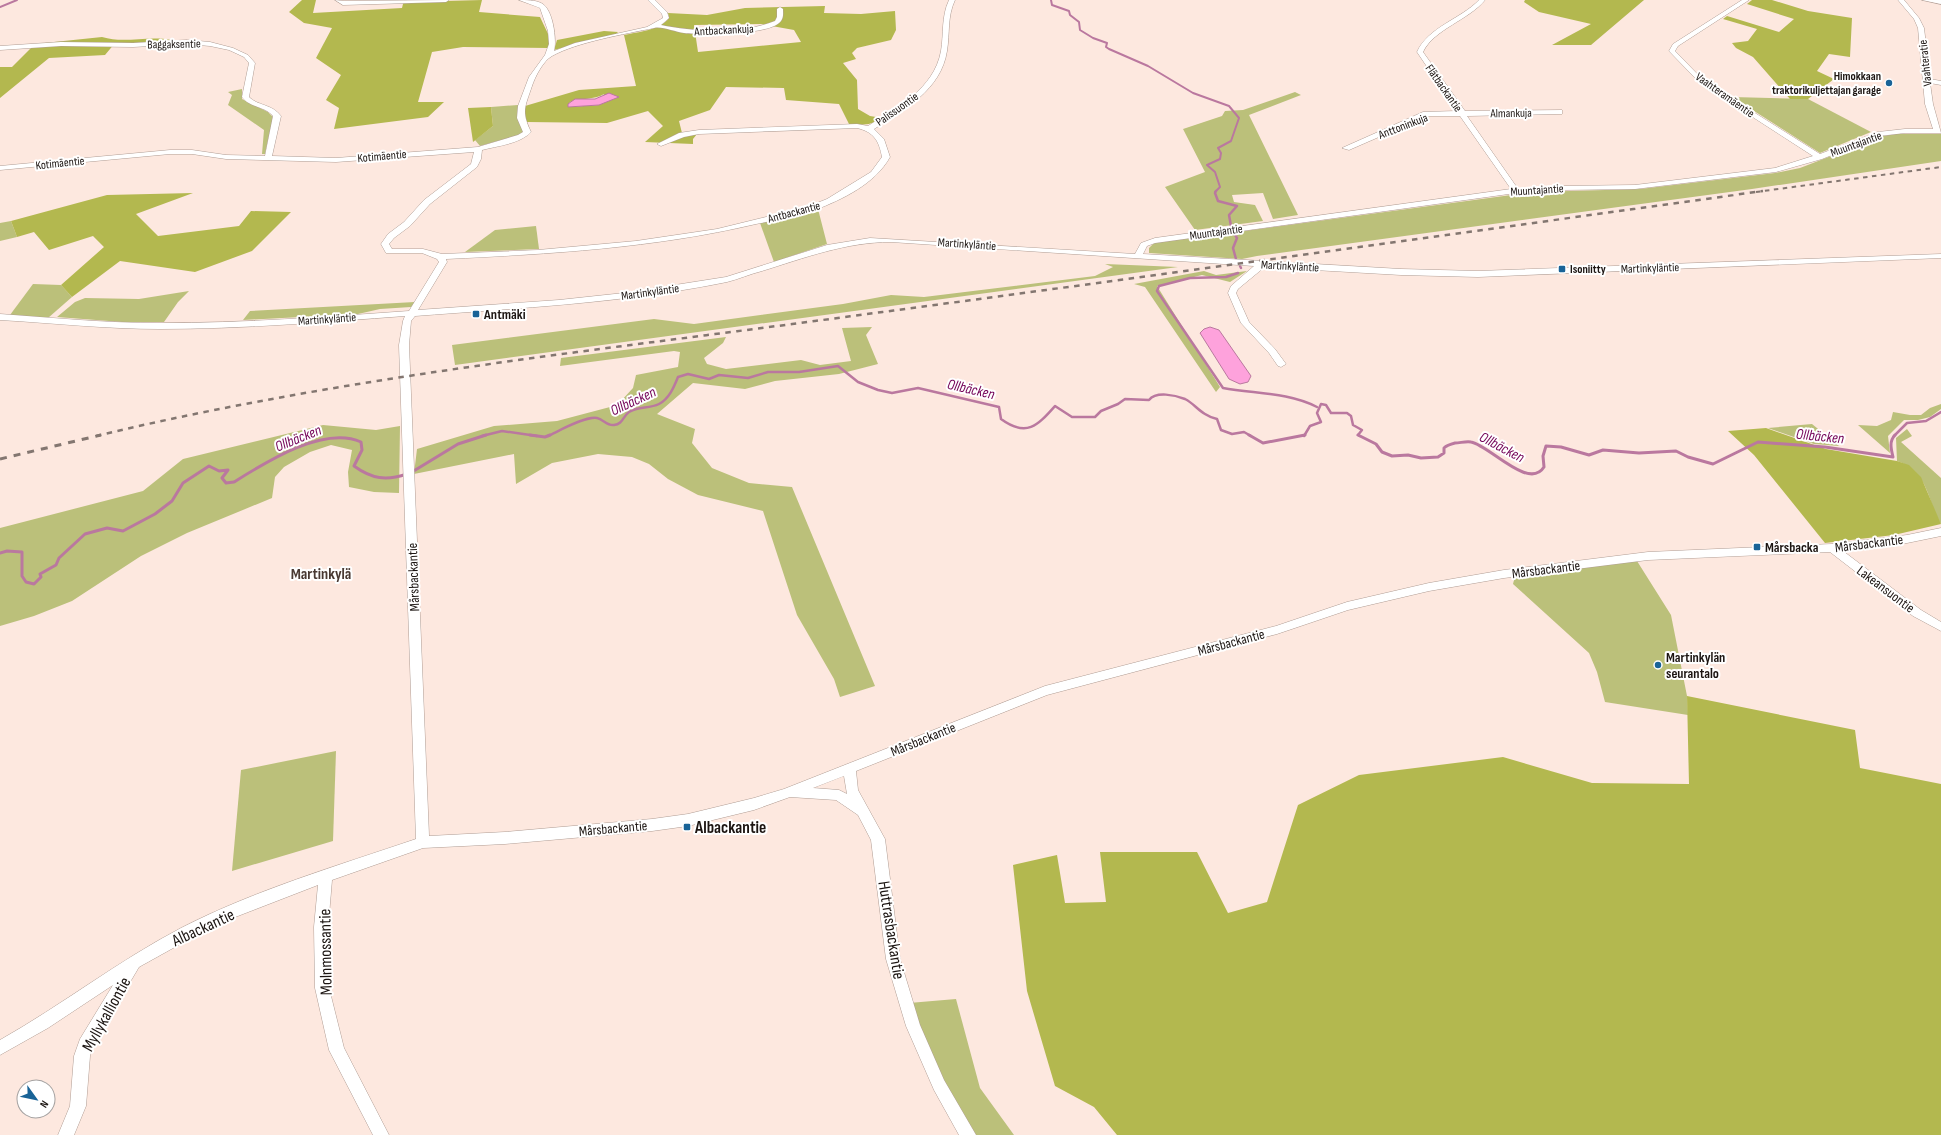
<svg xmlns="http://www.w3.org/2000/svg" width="1941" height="1135" font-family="'Sofia Sans Condensed',sans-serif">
<rect width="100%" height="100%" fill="#fde8df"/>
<g fill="#bbc07a">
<polygon points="242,89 242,99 268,112 273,117 265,154 262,154 264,130 228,105 232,95 228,92"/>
<polygon points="1295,92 1301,95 1249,115 1298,215 1273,219 1263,193 1232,195 1234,202 1255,205 1263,221 1195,230 1165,187 1205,172 1183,129 1222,116 1225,111 1243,110"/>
<polygon points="1732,97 1808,99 1871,132 1820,153"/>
<polygon points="518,105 518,119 524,130 522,134 480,146 475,140 493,126 491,107"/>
<polygon points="1895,134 1941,134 1941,161 1752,189 1257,256 1242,259 1149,253 1149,248 1154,243 1534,192 1640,189 1775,173 1800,168 1883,136"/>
<polygon points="818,209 827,244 774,262 760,223 791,217"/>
<polygon points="11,221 17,237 0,241 0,223"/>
<polygon points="536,226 539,249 465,252 495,230"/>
<polygon points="1105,264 1178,267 455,365 452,345 654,319 694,324 843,304 891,295 924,297 1095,276 1113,267"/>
<polygon points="1204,271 1216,275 1247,271 1230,282 1202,275 1157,286 1220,387 1216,392 1145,287 1134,284"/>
<polygon points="33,284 61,285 72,297 48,318 10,315"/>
<polygon points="189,291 178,302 164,322 122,322 57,317 75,302 85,298 139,299"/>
<polygon points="415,302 411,307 380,309 358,314 243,320 250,311"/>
<polygon points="872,327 866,335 878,364 839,374 775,381 745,389 693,383 657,414 695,429 692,443 712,468 749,483 792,487 875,686 840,697 834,679 797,615 763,511 698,495 668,479 649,464 632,457 598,454 552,463 516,484 514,454 414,474 417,449 494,426 557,421 610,407 620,402 633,388 636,375 678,367 680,352 674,351 560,366 561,358 726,337 723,343 704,358 707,364 726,369 801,360 820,365 851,361 842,328"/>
<polygon points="1941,404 1941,409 1930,417 1918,420 1904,420 1888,436 1890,453 1858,425 1877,426 1891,420 1893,412 1910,415 1921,415 1930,408"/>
<polygon points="1812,424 1839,446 1814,444 1768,428"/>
<polygon points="323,425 376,430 400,426 399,493 374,492 349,487 348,472 352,450 331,445 310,452 284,467 275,477 272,498 187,533 141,556 72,601 34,616 0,626 0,528 143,491 183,459"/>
<path d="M 1907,429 L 1912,436 L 1901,442 L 1941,478 L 1941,524 C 1926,498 1929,472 1897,461 L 1896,438 Z"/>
<polygon points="1637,561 1671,615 1687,696 1688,715 1605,702 1597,672 1589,653 1513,584 1515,576"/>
<polygon points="336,751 333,841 232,871 241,770"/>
<polygon points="956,999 980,1088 1014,1135 976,1135 944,1081 909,1003"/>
</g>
<g fill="#b3b84f" fill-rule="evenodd">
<polygon points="302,0 316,0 313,13 402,8 404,0 407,0 407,2 482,0 479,12 540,17 550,38 549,48 463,47 432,52 418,102 444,102 428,117 334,129 339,108 326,100 341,75 316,58 332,28 304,23 289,12"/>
<polygon points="1525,0 1644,0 1591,45 1552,45 1591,24 1539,12 1524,2"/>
<polygon points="1752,0 1772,0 1808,11 1852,18 1850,57 1829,54 1817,71 1834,79 1808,99 1790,99 1753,57 1736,48 1732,43 1748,41 1757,29 1723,19 1727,16 1779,32 1794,19 1747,4"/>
<path d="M 825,6 L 824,13 L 861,14 L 895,11 L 896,30 L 891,40 L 857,48 L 852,53 L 856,59 L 843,63 L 857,80 L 858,109 L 870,116 L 882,118 C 870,126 863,125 849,124 L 839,104 L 786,100 L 784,88 L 726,87 L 710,110 L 679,121 L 682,133 L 697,134 L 693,139 L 693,144 L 645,142 L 663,126 L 648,111 L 607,123 L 527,122 L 524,118 L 525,106 L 579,90 L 636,86 L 624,35 C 638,32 660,30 669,18 L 668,13 L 707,15 L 745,8 ZM 761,24 L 794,30 L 801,42 L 698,52 L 694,25 ZM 604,94 L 599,105 L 568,107 L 570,102 C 581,98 594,100 604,94 Z"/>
<polygon points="604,31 618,32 616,34 554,50 557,40"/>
<path d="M 102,37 C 125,44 148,35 171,40 L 132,44 L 115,43 L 105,55 L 49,58 L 0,98 L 0,67 L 12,67 L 35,44 Z"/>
<polygon points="491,107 493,126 473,142 468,108"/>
<polygon points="193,193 136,214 158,236 239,226 251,211 291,212 252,251 195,272 120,261 72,297 61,285 104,247 93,236 49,250 34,232 17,237 11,221 107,195"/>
<polygon points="1766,428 1826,449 1897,461 1909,465 1921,477 1941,524 1894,535 1825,543 1754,455 1728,431"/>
<polygon points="1687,696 1855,730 1860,768 1941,784 1941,1135 1117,1135 1094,1107 1055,1086 1027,991 1013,865 1057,855 1065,903 1106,902 1100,852 1197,852 1228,913 1267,902 1298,805 1359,775 1503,757 1592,783 1689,784"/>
</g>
<g fill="#fea2dc" stroke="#ba789f">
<polygon points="609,93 619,97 599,105 568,107 568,104 575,99 595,99"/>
<polygon points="1210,327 1219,330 1251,376 1248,382 1240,384 1229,379 1200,333 1204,329"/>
</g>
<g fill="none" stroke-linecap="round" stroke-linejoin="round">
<g stroke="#ba789f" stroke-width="2">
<polyline points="1051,0 1052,5 1069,11 1070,15 1079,22 1080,30 1093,38 1107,43 1106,47 1109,49 1148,66 1193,93 1229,106 1239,118 1231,141 1218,148 1221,153 1220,159 1207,165 1215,172 1220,187 1215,192"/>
<polyline points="0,7 17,0"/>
</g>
<g stroke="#ba789f" stroke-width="2.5">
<polyline points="1216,191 1215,193 1218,201 1237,206 1229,215 1231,226"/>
<polyline points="1233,232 1237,238 1233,248 1236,259"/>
<polyline points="1240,266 1241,268"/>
<path d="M 1238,273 L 1226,277 L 1190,278 L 1159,286 L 1157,291 L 1223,388 C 1255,394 1287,392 1317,407"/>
<polyline points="482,436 502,431 537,436"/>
<path d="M 548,436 C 559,431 585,416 597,418 C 603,419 607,426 614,425 C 623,424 623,416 629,412 C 638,406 649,409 659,404 C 669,399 674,387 678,377 L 688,374 L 709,379 L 719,375 L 748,378 L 768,372 L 799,372 L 838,366 L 858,382 L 878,390 L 892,393 L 918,388 L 999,407 L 1001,419 C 1027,438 1038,425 1055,406 L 1072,417 L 1095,417 L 1101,411 L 1118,404 L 1125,399 L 1149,400 C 1156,391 1175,395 1185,399 C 1193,403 1198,410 1205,414 C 1208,416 1213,418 1217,419 L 1221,430 L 1232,434 L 1244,432 L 1251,436"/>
<polyline points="1304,436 1310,426 1321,422 1317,413 1321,404 1326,405 1331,413 1347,413 1351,416 1353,425 1362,430 1358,435 1360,436"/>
<polyline points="1894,436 1907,423 1926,421 1941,412"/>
</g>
<g stroke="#ba789f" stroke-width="3">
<polyline points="530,435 545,437 550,435"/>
<polyline points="1249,435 1263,443 1305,435"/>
<path d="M 1358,435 L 1376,444 L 1382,452 L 1392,456 L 1408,455 L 1421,458 L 1438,457 L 1444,453 L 1444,448 C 1447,445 1451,444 1455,443 C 1460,443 1466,441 1471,442 C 1489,445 1529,491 1544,467 L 1543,456 L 1546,446 L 1561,447 L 1589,455 L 1603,450 L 1639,453 L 1676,451 L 1688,457 L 1713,464 L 1758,442 L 1825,447 L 1893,457 C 1891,449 1889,441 1895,435"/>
<polyline points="412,472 458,444 486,435"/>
<path d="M 0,553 L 7,551 L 22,552 L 22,576 L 26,582 L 34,584 L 41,577 L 40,574 L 56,565 L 59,558 L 85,534 L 107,528 L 123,531 L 155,514 L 172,501 L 183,483 L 209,466 L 219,471 L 228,470 L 222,478 L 226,483 L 234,482 C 266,462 324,425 361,442 L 362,450 L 354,466 C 372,479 386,481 407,474"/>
</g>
<g stroke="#b09d94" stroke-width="1">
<g id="minor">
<polygon points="335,0 344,1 449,0 446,2 343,5"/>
<path d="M 519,0 C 526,0 535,0 541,3 C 553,8 557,40 554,51 L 575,43 L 647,27 L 663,18 L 662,14 L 648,0 L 655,0 L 667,12 L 669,18 L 661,25 C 694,32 743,34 775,21 L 777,17 L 777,9 L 780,7 L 783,9 C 783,14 784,19 779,23 C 766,35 702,35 684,33 C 675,32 662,26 654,28 C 625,34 577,42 552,56 C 543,61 535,77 532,86 C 525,107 521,111 531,132 C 520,144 497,146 482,150 L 481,159 L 477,167 L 430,204 L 410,226 L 394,238 L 389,244 L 392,249 L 423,249 L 442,254 L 538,250 L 636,241 L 717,229 L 807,207 L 827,199 L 871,172 L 882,157 C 879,141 874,132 857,128 L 699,134 L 684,137 L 661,146 L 657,144 L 679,133 L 699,130 L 857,124 L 868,126 C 897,108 934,89 941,51 C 944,34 941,17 949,0 L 955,0 C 947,17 950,33 947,51 C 941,90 904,110 874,129 L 884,139 L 890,157 C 875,184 843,199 815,210 C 796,217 775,220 756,224 C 654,248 550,254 446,259 L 447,262 L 418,310 L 559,300 L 624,293 L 726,277 L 827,245 L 870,238 L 1135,254 L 1141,243 L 1155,238 L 1511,189 L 1460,116 L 1427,116 L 1349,150 L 1342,148 L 1423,112 L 1457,111 L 1417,52 C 1428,27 1461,19 1479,0 L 1485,0 C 1469,20 1434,29 1423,52 L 1465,111 L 1562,110 L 1562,114 L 1559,114 L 1467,116 L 1518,189 L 1562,186 L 1635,185 L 1775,168 L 1813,156 L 1700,83 L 1669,51 L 1673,44 L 1742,0 L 1749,0 L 1678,46 L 1675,51 L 1704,81 L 1820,154 L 1878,132 L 1905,129 L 1933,129 L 1925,104 L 1918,28 L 1914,19 L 1898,0 L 1904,0 L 1919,18 L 1924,28 L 1930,79 L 1941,81 L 1941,85 L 1930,83 L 1933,104 L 1941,133 L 1905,133 L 1879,136 L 1822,159 L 1776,172 L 1635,189 L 1562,190 L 1516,193 L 1155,243 L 1147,246 L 1143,254 L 1401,269 L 1478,271 L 1941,254 L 1941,258 L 1478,277 L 1401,275 L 1262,267 L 1261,270 L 1238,289 L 1236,293 L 1249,322 L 1275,349 L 1286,364 L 1281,367 L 1278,366 L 1269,353 L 1241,323 L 1228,293 L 1231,286 L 1254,266 L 891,242 C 846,242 804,258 762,271 C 750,274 739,279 727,282 C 624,303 519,308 415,316 L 411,321 L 409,345 L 429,836 L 505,832 L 652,819 L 688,814 L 754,798 L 784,789 L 1045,686 L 1276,626 L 1347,602 L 1429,583 L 1504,570 L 1648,552 L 1832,544 L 1907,535 L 1941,528 L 1941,536 L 1907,543 L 1843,551 L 1921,610 L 1941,622 L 1941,631 L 1913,616 L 1830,552 L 1648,560 L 1504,578 L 1429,591 L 1348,610 L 1277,634 L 1047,695 L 856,771 L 858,790 L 885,839 L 900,959 L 920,1025 L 944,1080 L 976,1135 L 959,1135 L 934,1090 L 906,1026 L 886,959 L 871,840 L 858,815 L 836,800 L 790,797 L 754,810 L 688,826 L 652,831 L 505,844 L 423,848 L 332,880 L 328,927 L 329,988 L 344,1048 L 389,1135 L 373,1135 L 329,1050 L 315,988 L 314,927 L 318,885 L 225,921 L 193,937 L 139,967 L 94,1043 L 90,1056 L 86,1106 L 74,1135 L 58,1135 L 70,1106 L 74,1056 L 80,1039 L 113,985 L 48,1028 L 0,1055 L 0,1040 C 62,1005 118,961 181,928 C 255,890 337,866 416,839 L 399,345 L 403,321 L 405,316 C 324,322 242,329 160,329 C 107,329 53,323 0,320 L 0,314 C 53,318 107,323 160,323 C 243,323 326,317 409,311 L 439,262 L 437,259 L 422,253 L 386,253 L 381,244 L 388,234 L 404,222 L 424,200 L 471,164 L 474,152 L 336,162 L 226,159 L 192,154 L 170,154 L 0,170 L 0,166 L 170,150 L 192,150 L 226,155 L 265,156 L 273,116 C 265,106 250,108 242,97 L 249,63 L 244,57 L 229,50 L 210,46 L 187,44 L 133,47 L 61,46 L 0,50 L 0,46 L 61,42 L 133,43 L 187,40 L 210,42 L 233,48 L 248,55 L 255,63 L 249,97 C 258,106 272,104 281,116 L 272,156 L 336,158 L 478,147 L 518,135 L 523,132 L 517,118 L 518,106 L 529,77 L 545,55 L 549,44 L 548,31 L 540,8 ZM 844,776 L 847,794 L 839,790 L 813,788 Z"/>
<polygon points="1922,0 1941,0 1941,4"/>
</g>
</g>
<use href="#minor" fill="#fff" fill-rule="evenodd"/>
<polyline stroke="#837670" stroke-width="2" stroke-dasharray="4.5 4.5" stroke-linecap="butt" points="1756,192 1941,167"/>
<path stroke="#837670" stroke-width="2.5" stroke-dasharray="5.5 5.5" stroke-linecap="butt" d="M 96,436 C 333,379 575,353 815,321 C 1131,279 1447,235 1763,191"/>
<polyline stroke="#837670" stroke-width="3" stroke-dasharray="7 7" stroke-linecap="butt" points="0,459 101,435"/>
</g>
<g fill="#196397" stroke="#fff" stroke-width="1.5">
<circle cx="1889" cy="83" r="4"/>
<rect x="1558" y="265" width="8" height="8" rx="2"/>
<rect x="472" y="310" width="8" height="8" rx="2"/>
<rect x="1753" y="543" width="8" height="8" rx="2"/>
<circle cx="1658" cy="665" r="4"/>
<rect x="683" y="823" width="8" height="8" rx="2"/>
</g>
<g text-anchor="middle" stroke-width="4" stroke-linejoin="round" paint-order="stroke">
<g font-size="12" fill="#1c1512" stroke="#fff">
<text transform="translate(724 30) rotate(-3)" y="4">Antbackankuja</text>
<text transform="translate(174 44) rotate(-1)" y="4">Baggaksentie</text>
<text transform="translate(1925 63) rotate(-96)" y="4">Vaahteratie</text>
<text transform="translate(1444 88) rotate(55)" y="4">Flätbackantie</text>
<text transform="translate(1725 95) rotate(35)" y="4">Vaahteramäentie</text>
<text transform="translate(897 109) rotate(-35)" y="4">Palissuontie</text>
<text transform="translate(1511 113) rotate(-1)" y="4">Almankuja</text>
<text transform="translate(1403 126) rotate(-21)" y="4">Anttoninkuja</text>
<text transform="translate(1856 144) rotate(-20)" y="4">Muuntajantie</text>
<text transform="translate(382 156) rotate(-5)" y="4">Kotimäentie</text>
<text transform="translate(60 163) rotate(-6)" y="4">Kotimäentie</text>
<text transform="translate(1537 190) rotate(-4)" y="4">Muuntajantie</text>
<text transform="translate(794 212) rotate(-15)" y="4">Antbackantie</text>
<text transform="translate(1216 232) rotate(-8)" y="4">Muuntajantie</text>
<text transform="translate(967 244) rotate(4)" y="4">Martinkyläntie</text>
<text transform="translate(1290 266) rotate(3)" y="4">Martinkyläntie</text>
<text transform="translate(1650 268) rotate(-2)" y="4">Martinkyläntie</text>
<text transform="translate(650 292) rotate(-8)" y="4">Martinkyläntie</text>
<text transform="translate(327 319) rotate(-4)" y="4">Martinkyläntie</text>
</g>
<g font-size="12" font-weight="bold" fill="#1c1512" stroke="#fff" text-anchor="end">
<text x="1881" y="80">Himokkaan<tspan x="1881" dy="14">traktorikuljettajan garage</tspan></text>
<text x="1570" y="273" text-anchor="start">Isoniitty</text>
</g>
<g font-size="14" font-weight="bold" fill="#1c1512" stroke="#fff" text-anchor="start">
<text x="484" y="319">Antmäki</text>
<text x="1765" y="552">Mårsbacka</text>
<text x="1666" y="662">Martinkylän<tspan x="1666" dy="16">seurantalo</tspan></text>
</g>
<g font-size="14" fill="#1c1512" stroke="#fff">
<text transform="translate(1869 543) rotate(-7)" y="5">Mårsbackantie</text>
<text transform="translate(1546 569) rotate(-7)" y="5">Mårsbackantie</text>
<text transform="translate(413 577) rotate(-92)" y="5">Mårsbackantie</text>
<text transform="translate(1886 589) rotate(37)" y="5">Lakeansuontie</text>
<text transform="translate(1231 642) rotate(-15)" y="5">Mårsbackantie</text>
<text transform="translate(923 739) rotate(-22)" y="5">Mårsbackantie</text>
<text transform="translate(613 828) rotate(-5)" y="5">Mårsbackantie</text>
</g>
<g font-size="15" font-style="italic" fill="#730358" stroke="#fff">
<text transform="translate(971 389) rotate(13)" y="5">Ollbäcken</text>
<text transform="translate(633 401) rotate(-25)" y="5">Ollbäcken</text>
<text transform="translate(1820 436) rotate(6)" y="5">Ollbäcken</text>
<text transform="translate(298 438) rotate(-22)" y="5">Ollbäcken</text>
<text transform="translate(1502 447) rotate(28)" y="5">Ollbäcken</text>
</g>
<g font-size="16" font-weight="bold" fill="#493932" stroke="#fff">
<text x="321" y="579">Martinkylä</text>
</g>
<g font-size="17" font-weight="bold" fill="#1c1512" stroke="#fff" text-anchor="start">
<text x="695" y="833">Albackantie</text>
</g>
<g font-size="17" fill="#1c1512" stroke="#fff">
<text transform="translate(203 927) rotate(-25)" y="6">Albackantie</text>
<text transform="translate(892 930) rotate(81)" y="6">Huttrasbackantie</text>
<text transform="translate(325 952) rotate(-91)" y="6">Molnmossantie</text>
<text transform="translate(106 1014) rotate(-61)" y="6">Myllykalliontie</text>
</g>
</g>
<g transform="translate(36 1099) rotate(123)"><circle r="19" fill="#ffffff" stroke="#a4a1a0"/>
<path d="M0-3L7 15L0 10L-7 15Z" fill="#196397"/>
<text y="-6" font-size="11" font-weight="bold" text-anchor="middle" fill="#1c1512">N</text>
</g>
</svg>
